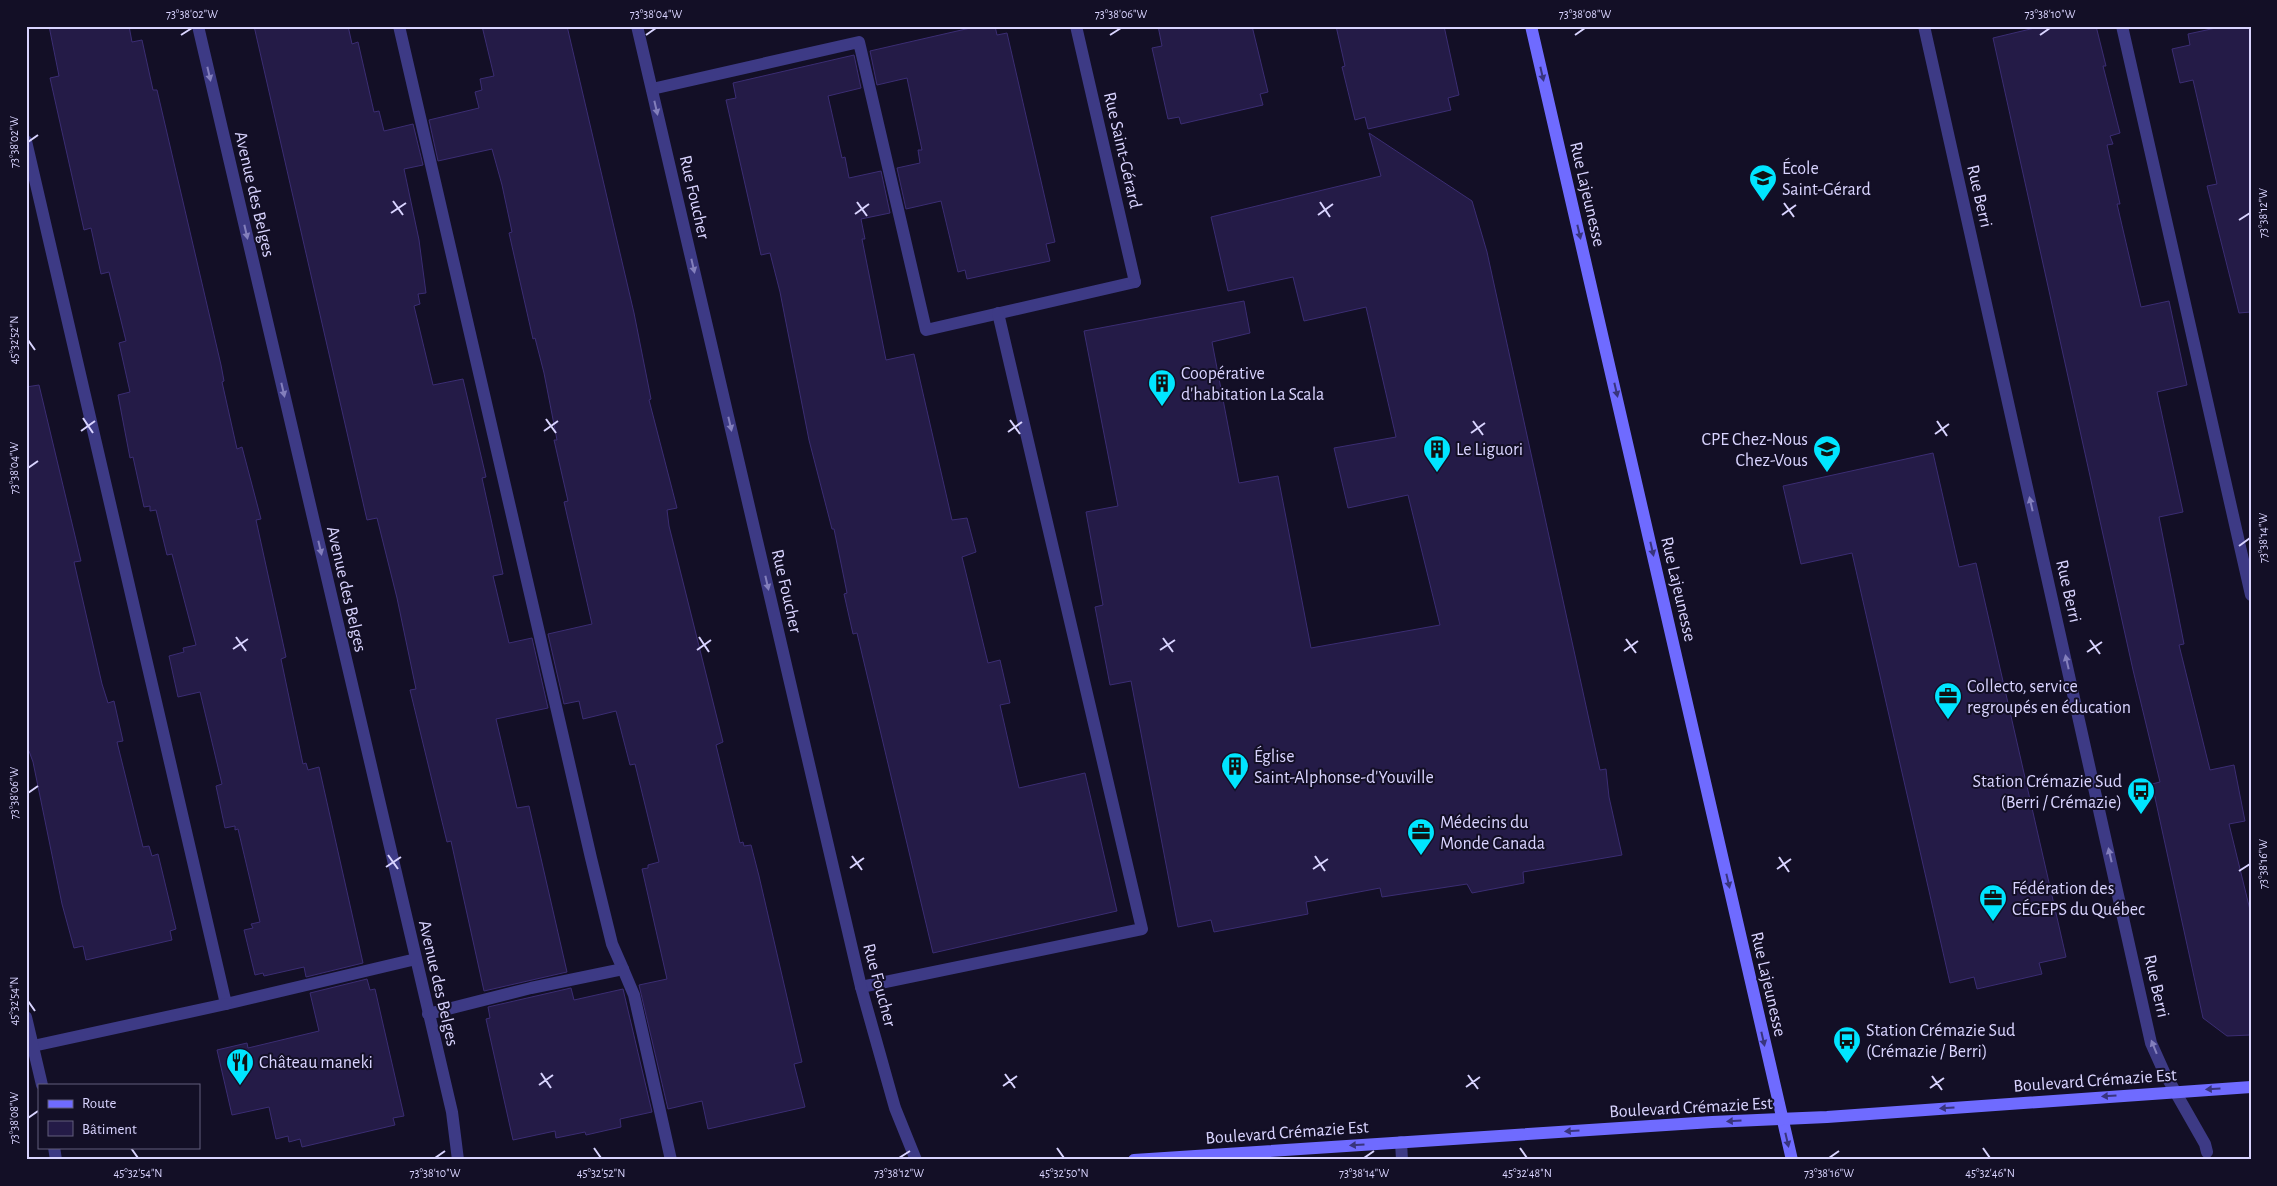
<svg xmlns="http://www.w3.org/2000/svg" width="2277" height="1186" font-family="'Alegreya Sans',sans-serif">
<rect width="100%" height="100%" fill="#130f26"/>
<g fill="#241b47" stroke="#3b2d73">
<polygon points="49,26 129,26 132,42 142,40 153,90 157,90 221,365 224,381 222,382 237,449 242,447 261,519 256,520 286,657 281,659 303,764 306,763 308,770 319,767 363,963 306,977 304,967 264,976 263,973 255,975 244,930 253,928 251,924 260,922 238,829 235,830 235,826 225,828 216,786 222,784 200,692 178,697 169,656 184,652 183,648 196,645 172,554 167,555 156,510 150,511 150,506 144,507 133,457 130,458 118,395 130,392 119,343 126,341 109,272 101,274 91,228 84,230 50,78 59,76"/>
<polygon points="254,26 348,26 352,44 358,42 374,112 379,111 384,131 413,124 423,165 404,169 419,240 426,293 418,294 420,304 414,306 433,385 463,379 486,477 482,478 503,574 493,576 509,643 532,638 548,708 496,719 517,808 529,806 567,972 484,991 451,841 447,842 410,690 416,689 397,598 377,518 367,520"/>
<polygon points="482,26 567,26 634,313 651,399 649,400 677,508 667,510 669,526 723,742 716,745 740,843 743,842 744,846 751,845 759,876 802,1062 794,1064 805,1107 708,1129 702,1101 668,1109 639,985 667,979 642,869 648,868 648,865 659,862 635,764 630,765 616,711 583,719 579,701 564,704 548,634 592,624 564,502 568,501 554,440 557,440 544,373 535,338 533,339 509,233 512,232 502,185 492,149 438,161 429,120 479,108 475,92 482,90 480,79 494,76"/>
<polygon points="979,26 995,26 997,35 1007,33 1055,242 1046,244 1050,261 967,279 965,270 958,272 941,201 906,209 897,168 920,163 918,150 922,150 907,78 877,85 870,51"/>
<polygon points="1158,26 1252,26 1268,92 1260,94 1263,105 1181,124 1179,117 1168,119 1152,48 1162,46"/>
<polygon points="1336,26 1444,26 1459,95 1448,98 1451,110 1368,129 1365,117 1355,120 1342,67 1345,66"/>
<polygon points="2043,26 2096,26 2106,66 2103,66 2120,133 2110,136 2113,144 2107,145 2120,204 2117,204 2141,307 2169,301 2187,385 2157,392 2183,512 2159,517 2184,644 2179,645 2210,770 2234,765 2245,821 2229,824 2251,914 2251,1035 2227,1036 2203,1018 2152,784 2160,782 2133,670 1993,38"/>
<polygon points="2225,26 2251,26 2251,312 2239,313 2207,186 2217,184 2193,80 2180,83 2172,49 2190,45 2188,34"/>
<polygon points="854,55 861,88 828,96 842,158 845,157 849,178 881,171 890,213 861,219 865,239 862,239 886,360 914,354 952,520 967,518 976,552 962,557 988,663 1000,660 1010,703 1000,705 1019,788 1085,773 1117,911 933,953 857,633 853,634 844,594 847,593 834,529 832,529 809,440 780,292 770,253 761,255 726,100 736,98 733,83"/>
<polygon points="1369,133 1472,201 1487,252 1600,770 1606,769 1609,797 1622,855 1523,872 1524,883 1472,893 1467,884 1382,897 1380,888 1306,902 1308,914 1214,932 1211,920 1178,927 1131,681 1110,685 1095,607 1103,605 1086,512 1118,506 1084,331 1244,301 1250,333 1212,342 1239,483 1278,476 1311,648 1440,625 1408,495 1348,508 1334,448 1396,437 1366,307 1304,321 1293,277 1228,291 1211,217 1381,176"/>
<polygon points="39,385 81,561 74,562 102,684 108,703 114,701 123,741 117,742 143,847 149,846 152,856 158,854 176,929 170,931 172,940 86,960 83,946 74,948 62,904 33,762 29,751 26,751 26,387"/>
<polygon points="1933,453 1959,567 1976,563 2066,957 2039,963 2042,974 1977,989 1974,977 1950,983 1852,553 1801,564 1783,486"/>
<polygon points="367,979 370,990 375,989 404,1116 393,1118 395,1125 302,1147 300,1139 289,1142 288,1136 276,1139 269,1107 232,1115 217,1050 247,1043 248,1048 319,1031 310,993"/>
<polygon points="571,988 574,1000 623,989 652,1112 620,1119 621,1127 586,1135 585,1132 556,1138 555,1131 513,1140 486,1019 490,1018 488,1007"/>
</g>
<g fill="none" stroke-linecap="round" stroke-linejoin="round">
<g stroke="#3d3a85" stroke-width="12">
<polyline points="399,26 591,858 612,944 623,969 531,988 428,1014"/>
<polyline points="2122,26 2251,595"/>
<polyline points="652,89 859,42 926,330 1135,282"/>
<polyline points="26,141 226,1004 416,959"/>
<polyline points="623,969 634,995 671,1160"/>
<polyline points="861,987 1142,929 998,313"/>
<polyline points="33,1046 226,1004"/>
</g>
<g stroke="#3d3a85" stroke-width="12">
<polyline points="198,26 452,1112 458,1160"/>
<polyline points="637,26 861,987 895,1108 916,1160"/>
<polyline points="1076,26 1135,282"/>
<polyline points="1924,26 2151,1043 2164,1072 2205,1144 2207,1152"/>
<polyline points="26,1017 42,1085"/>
<polyline points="1401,1142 1402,1160"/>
<polyline points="54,1147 56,1160"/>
</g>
<g stroke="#6f6bff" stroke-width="12">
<polyline points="1531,26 1792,1160"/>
<polyline points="1134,1160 1712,1122 1827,1117 2251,1087"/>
</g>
</g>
<defs><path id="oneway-solid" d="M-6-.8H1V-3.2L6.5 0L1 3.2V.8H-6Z" transform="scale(1.25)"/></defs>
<g fill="#837fbc">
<use href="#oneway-solid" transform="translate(209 74) rotate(77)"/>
<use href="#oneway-solid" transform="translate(656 108) rotate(77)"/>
<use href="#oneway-solid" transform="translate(246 232) rotate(77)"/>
<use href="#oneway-solid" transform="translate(693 266) rotate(77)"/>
<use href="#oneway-solid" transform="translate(283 390) rotate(77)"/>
<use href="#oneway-solid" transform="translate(730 424) rotate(77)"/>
<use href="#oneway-solid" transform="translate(2031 504) rotate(-103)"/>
<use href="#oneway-solid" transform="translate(320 548) rotate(77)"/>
<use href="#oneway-solid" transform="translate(767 583) rotate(77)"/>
<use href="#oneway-solid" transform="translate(2067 662) rotate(-103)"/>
<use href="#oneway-solid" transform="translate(2110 855) rotate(-103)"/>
<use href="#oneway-solid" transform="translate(2154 1047) rotate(-112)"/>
</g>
<g fill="#38347d">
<use href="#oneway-solid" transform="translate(1542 74) rotate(77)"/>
<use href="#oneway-solid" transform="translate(1579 232) rotate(77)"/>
<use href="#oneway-solid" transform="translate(1616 390) rotate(77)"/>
<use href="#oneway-solid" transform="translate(1652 549) rotate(77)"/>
<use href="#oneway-solid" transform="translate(1728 881) rotate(77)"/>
<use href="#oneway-solid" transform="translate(1763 1039) rotate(77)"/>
<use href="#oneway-solid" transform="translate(2213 1089) rotate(177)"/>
<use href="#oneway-solid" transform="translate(2109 1096) rotate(176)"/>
<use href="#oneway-solid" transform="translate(1947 1108) rotate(176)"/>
<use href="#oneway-solid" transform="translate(1734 1121) rotate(177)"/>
<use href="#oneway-solid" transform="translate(1572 1131) rotate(176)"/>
<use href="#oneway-solid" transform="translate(1787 1140) rotate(77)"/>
<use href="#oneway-solid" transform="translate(1357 1145) rotate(176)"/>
</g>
<path fill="none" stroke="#d9d4ff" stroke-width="2" d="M 181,35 L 192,28M 646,35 L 656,28M 1110,35 L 1121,28M 1575,35 L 1585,28M 2040,35 L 2050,28M 28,142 L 38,135M 393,201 L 403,215M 857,202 L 867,216M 1320,202 L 1330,217M 1784,203 L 1794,217M 391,213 L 406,203M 855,214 L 869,204M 1318,215 L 1333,204M 1782,215 L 1796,205M 2239,220 L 2250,213M 28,340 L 35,350M 83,418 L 93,433M 546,419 L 556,433M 1010,420 L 1020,434M 1473,421 L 1483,435M 1937,421 L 1947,436M 81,431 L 95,421M 544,431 L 558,421M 1008,432 L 1022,422M 1471,433 L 1485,423M 1935,434 L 1949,424M 28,468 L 38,461M 2239,546 L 2250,538M 236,637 L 246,651M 699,637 L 709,652M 1163,638 L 1173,652M 1626,639 L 1636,653M 2090,640 L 2100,654M 233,649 L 248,639M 697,650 L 711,640M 1160,650 L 1175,640M 1624,651 L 1638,641M 2087,652 L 2102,642M 28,793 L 38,786M 388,855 L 398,869M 852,856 L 862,870M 1315,856 L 1325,871M 1779,857 L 1789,872M 386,867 L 401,857M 850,868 L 864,858M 1313,869 L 1328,859M 1777,869 L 1791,859M 2239,871 L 2250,864M 28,1001 L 35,1011M 541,1073 L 551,1088M 1005,1074 L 1015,1088M 1468,1075 L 1478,1089M 1932,1076 L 1942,1090M 539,1085 L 553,1075M 1003,1086 L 1017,1076M 1466,1087 L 1480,1077M 1930,1088 L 1944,1078M 28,1118 L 38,1111M 131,1148 L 138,1158M 594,1148 L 601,1158M 1057,1148 L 1064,1158M 1520,1148 L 1527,1158M 1983,1148 L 1990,1158M 435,1158 L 445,1151M 899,1158 L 910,1151M 1364,1158 L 1374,1151M 1829,1158 L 1839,1151"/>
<defs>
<g id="school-pin" transform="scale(1.4375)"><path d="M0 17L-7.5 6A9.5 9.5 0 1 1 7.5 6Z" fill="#00e5ff" stroke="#130f26"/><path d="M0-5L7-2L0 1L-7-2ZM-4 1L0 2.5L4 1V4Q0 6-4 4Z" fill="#111"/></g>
<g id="building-pin" transform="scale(1.4375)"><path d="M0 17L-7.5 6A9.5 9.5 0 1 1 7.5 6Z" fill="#00e5ff" stroke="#130f26"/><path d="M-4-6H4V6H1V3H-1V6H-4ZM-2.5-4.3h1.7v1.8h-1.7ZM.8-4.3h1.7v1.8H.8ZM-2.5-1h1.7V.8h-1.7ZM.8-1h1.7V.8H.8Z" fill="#111"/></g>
<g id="office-pin" transform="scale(1.4375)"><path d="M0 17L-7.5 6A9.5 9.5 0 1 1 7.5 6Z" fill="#00e5ff" stroke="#130f26"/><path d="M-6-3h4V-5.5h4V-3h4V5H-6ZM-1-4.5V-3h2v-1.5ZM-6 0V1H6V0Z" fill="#111"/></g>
<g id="bus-pin" transform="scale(1.4375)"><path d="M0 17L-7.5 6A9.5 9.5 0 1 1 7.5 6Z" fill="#00e5ff" stroke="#130f26"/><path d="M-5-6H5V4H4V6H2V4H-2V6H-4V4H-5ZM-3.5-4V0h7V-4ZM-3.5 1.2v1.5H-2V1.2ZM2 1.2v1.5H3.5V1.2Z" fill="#111"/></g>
<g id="restaurant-pin" transform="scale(1.4375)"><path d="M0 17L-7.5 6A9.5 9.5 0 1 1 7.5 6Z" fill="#00e5ff" stroke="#130f26"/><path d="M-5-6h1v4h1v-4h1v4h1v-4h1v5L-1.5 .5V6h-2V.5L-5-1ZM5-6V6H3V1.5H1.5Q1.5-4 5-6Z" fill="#111"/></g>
</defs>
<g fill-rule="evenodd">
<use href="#school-pin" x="1763" y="178"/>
<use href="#building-pin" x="1162" y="383"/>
<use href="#building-pin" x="1437" y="449"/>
<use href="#school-pin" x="1827" y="449"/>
<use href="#office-pin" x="1948" y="696"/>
<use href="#building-pin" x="1235" y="766"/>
<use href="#bus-pin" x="2141" y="791"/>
<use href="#office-pin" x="1421" y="832"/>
<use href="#office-pin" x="1993" y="898"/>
<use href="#bus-pin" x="1847" y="1040"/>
<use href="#restaurant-pin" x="240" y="1062"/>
</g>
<g text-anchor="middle" stroke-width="4" stroke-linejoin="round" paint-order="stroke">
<g font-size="18" fill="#d9d4ff" stroke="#130f26">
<text transform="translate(1123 150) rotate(77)" y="6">Rue Saint-Gérard</text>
<text transform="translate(255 194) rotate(77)" y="6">Avenue des Belges</text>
<text transform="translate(1588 194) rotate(77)" y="6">Rue Lajeunesse</text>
<text transform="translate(1980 196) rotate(77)" y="6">Rue Berri</text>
<text transform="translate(695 197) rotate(77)" y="6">Rue Foucher</text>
<text transform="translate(347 589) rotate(77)" y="6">Avenue des Belges</text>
<text transform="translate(1679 589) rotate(77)" y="6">Rue Lajeunesse</text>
<text transform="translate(787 591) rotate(77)" y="6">Rue Foucher</text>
<text transform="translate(2069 591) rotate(77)" y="6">Rue Berri</text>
<text transform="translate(439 983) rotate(77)" y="6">Avenue des Belges</text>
<text transform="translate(1769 984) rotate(77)" y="6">Rue Lajeunesse</text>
<text transform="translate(880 985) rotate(75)" y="6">Rue Foucher</text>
<text transform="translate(2157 986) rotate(77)" y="6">Rue Berri</text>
<text transform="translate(2095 1080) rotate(-4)" y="6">Boulevard Crémazie Est</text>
<text transform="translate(1691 1107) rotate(-3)" y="6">Boulevard Crémazie Est</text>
<text transform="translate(1287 1132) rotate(-4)" y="6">Boulevard Crémazie Est</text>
</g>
<g font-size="18" fill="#d9d4ff" stroke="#130f26" text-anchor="start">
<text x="1782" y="174">École<tspan x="1782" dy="21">Saint-Gérard</tspan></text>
<text x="1181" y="379">Coopérative<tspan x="1181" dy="21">d'habitation La Scala</tspan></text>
<text x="1808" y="445" text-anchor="end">CPE Chez-Nous<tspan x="1808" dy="21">Chez-Vous</tspan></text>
<text x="1456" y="455">Le Liguori</text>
<text x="1967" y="692">Collecto, service<tspan x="1967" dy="21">regroupés en éducation</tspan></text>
<text x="1254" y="762">Église<tspan x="1254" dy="21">Saint-Alphonse-d'Youville</tspan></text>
<text x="2122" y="787" text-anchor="end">Station Crémazie Sud<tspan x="2122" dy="21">(Berri / Crémazie)</tspan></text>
<text x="1440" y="828">Médecins du<tspan x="1440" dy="21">Monde Canada</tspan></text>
<text x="2012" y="894">Fédération des<tspan x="2012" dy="21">CÉGEPS du Québec</tspan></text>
<text x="1866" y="1036">Station Crémazie Sud<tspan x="1866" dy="21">(Crémazie / Berri)</tspan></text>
<text x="259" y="1068">Château maneki</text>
</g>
</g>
<rect width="2277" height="1186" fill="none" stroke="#130f26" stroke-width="55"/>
<rect x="38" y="1084" width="162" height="65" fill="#130f26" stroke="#625e7d"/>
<rect x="48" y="1100" width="25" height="8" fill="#6f6bff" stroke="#625e7d"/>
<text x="82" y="1108" font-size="15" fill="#d9d4ff">Route</text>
<rect x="48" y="1121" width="25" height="15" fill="#241b47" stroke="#625e7d"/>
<text x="82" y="1134" font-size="15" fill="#d9d4ff">Bâtiment</text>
<rect x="28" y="28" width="2222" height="1130" fill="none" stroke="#d9d4ff" stroke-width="2"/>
<g font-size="12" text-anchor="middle" fill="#d9d4ff">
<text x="192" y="18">73°38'02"W</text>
<text x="656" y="18">73°38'04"W</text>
<text x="1121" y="18">73°38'06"W</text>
<text x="1585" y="18">73°38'08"W</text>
<text x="2050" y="18">73°38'10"W</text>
<text transform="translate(14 142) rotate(-90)" y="4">73°38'02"W</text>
<text transform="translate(2263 213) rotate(-90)" y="4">73°38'12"W</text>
<text transform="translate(14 340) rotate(-90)" y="4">45°32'52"N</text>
<text transform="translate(14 468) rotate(-90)" y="4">73°38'04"W</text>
<text transform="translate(2263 538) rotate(-90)" y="4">73°38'14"W</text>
<text transform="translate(14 793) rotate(-90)" y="4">73°38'06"W</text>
<text transform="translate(2263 864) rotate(-90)" y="4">73°38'16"W</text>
<text transform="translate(14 1001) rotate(-90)" y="4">45°32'54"N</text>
<text transform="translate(14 1118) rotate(-90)" y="4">73°38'08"W</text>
<text x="138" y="1177">45°32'54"N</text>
<text x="435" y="1177">73°38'10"W</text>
<text x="601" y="1177">45°32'52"N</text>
<text x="899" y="1177">73°38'12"W</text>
<text x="1064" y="1177">45°32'50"N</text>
<text x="1364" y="1177">73°38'14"W</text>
<text x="1527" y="1177">45°32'48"N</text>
<text x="1829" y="1177">73°38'16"W</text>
<text x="1990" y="1177">45°32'46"N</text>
</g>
</svg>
